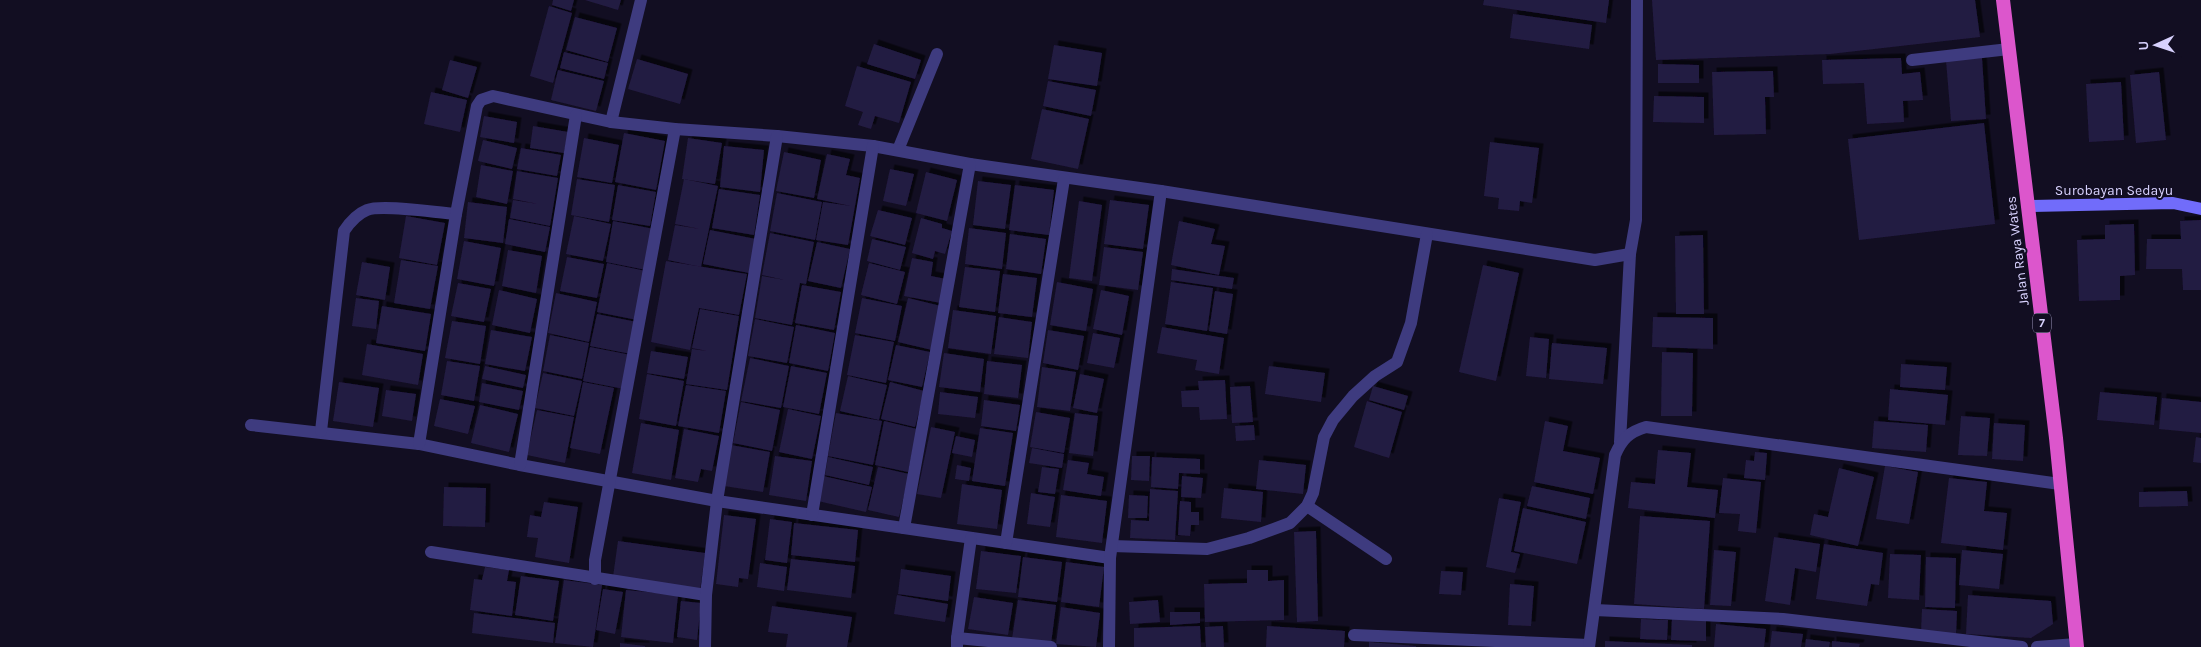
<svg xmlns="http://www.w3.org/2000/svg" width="2201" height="647" font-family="Karla,sans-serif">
<defs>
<filter id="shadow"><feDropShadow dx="4.5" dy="-4.5" stdDeviation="0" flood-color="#0009"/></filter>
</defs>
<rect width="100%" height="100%" fill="#120e22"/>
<g fill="#231b42" filter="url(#shadow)">
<polygon points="553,0 574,0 571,11 552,5"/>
<polygon points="585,0 621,0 618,10"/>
<polygon points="1484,0 1609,0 1606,23 1483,5"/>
<polygon points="1652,0 1975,0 1980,37 1830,54 1656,60"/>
<polygon points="549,6 572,13 553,83 530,76"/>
<polygon points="1513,14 1592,25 1589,49 1510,38"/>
<polygon points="575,17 617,28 608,62 566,50"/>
<polygon points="874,44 921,60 915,79 867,64"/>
<polygon points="1054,45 1102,53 1097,86 1048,79"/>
<polygon points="564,52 608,63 604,79 560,68"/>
<polygon points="1901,58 1902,74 1920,72 1923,100 1903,101 1904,122 1867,124 1864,83 1823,84 1822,60"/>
<polygon points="1982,58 1986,119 1951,121 1946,60"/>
<polygon points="637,59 688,74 680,104 628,89"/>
<polygon points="450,60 477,67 468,98 442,90"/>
<polygon points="1658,64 1699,65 1699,83 1658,83"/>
<polygon points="857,66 911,82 899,123 875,116 871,129 858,125 863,112 845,106"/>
<polygon points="558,70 604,81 596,111 551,100"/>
<polygon points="1773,71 1774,97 1765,97 1766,134 1714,135 1712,72"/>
<polygon points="2159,72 2166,140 2136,143 2130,75"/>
<polygon points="1048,81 1096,90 1091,116 1043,106"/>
<polygon points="2121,82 2124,140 2089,142 2086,84"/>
<polygon points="431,92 467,100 460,132 424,124"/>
<polygon points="1654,96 1704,97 1704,123 1653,122"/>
<polygon points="1042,109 1089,119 1078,169 1031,159"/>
<polygon points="484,116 517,122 514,143 480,137"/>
<polygon points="1984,123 1995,224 1859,240 1848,139"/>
<polygon points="533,126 568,132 564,153 530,148"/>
<polygon points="624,133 665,141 656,190 615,182"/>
<polygon points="584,138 619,145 612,183 577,177"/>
<polygon points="688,138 722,143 715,184 682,179"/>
<polygon points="483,140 517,148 512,169 478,161"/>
<polygon points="1490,142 1539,148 1532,203 1520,201 1519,211 1498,209 1499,198 1484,196"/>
<polygon points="724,146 764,150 760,192 720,187"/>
<polygon points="521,148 561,155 557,176 517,169"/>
<polygon points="784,152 821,160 814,198 776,191"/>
<polygon points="827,154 850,159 846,175 860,178 848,245 816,240 823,202 851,206 817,199"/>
<polygon points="481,165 513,171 507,204 476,197"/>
<polygon points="890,169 914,174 906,206 883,201"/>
<polygon points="517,171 558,178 550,226 510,218 513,200 538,204 513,199"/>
<polygon points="926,172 957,180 947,221 916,213"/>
<polygon points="577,179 615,185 609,222 571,215"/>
<polygon points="684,179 718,186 701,267 668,260 675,225 700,229 675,224"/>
<polygon points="978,181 1011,185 1005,229 973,225"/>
<polygon points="618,185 656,192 650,226 612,220"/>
<polygon points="1015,185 1054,190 1049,235 1009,230"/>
<polygon points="719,189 760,195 754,235 712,228"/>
<polygon points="777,193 822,202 815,240 770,231"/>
<polygon points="1110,200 1149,205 1143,249 1104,244"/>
<polygon points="1079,201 1102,205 1092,281 1069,278"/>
<polygon points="468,202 507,207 503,243 464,238"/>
<polygon points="878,210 912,218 905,245 870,236"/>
<polygon points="406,216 445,223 437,265 399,258"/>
<polygon points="574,216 611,224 603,261 566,254"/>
<polygon points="921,218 942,224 942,228 952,231 945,254 935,251 933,259 912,253"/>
<polygon points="509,219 550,227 545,252 505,244"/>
<polygon points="2201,220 2201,290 2183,290 2182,269 2146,269 2147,239 2181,239 2180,221"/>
<polygon points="613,221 654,229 646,270 606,262"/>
<polygon points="1179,221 1215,229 1211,244 1225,246 1219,275 1171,265"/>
<polygon points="2134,224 2135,275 2120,276 2120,300 2079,301 2077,240 2105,239 2105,225"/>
<polygon points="969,228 1006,233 1002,269 965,264"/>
<polygon points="710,230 756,239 749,273 703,264"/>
<polygon points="770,233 814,242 806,284 800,283 792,325 755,318 762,276 785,280 762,275"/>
<polygon points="1010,234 1046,239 1041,274 1006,269"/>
<polygon points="1703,235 1704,314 1676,314 1675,236"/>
<polygon points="872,239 906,247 900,270 867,261"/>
<polygon points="464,241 501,248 494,286 457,279"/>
<polygon points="817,242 850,249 841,288 808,281"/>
<polygon points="1104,247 1143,252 1138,290 1099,285"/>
<polygon points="508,250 542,256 536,293 502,286"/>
<polygon points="567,257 604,264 597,298 560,291"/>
<polygon points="912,258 933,262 931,276 946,279 941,303 904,296"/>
<polygon points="401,260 438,266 430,309 394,303"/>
<polygon points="666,261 747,274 739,315 699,308 690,350 651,342"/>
<polygon points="362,262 390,267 385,300 356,295"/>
<polygon points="607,263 646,271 637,320 597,312"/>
<polygon points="869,263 905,272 897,304 861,295"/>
<polygon points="1483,265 1519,273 1496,381 1459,372"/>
<polygon points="965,267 1000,271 995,312 959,307"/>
<polygon points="1172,269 1234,278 1232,289 1171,280"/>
<polygon points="1003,274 1037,278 1032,317 998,313"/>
<polygon points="1057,282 1093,289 1086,331 1050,325"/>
<polygon points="1171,282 1213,288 1207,331 1165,324"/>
<polygon points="458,283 491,289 484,322 451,316"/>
<polygon points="802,285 841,292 834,330 795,323"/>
<polygon points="499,290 537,299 530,333 492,325"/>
<polygon points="1101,290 1129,296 1122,335 1093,329"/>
<polygon points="1215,291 1233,294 1227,334 1209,331"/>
<polygon points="556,293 597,302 589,342 548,333"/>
<polygon points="356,298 379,301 376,329 352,326"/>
<polygon points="862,298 902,306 895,341 855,333"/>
<polygon points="908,298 941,306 932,350 898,342"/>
<polygon points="382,306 431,314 425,351 376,343"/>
<polygon points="700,309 739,316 727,390 686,384 692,349 707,351 692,348"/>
<polygon points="953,310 996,316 991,354 948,348"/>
<polygon points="597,314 637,322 631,354 590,346"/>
<polygon points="999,317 1032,322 1028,358 994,354"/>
<polygon points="1653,317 1713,318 1713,349 1652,347"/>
<polygon points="755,319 794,327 787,363 748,356"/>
<polygon points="452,321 486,326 480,364 445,358"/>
<polygon points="796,325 835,333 828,371 789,363"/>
<polygon points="1162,327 1224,338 1219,374 1195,370 1197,360 1157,353"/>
<polygon points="491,330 532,337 525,371 485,364"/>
<polygon points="1048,330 1084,336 1078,370 1043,363"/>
<polygon points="1093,333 1120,338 1114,368 1087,363"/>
<polygon points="550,335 589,343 582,379 543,371"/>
<polygon points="855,335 894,342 886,383 847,375"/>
<polygon points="1530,337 1549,339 1546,378 1526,376"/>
<polygon points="1552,343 1607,348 1603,384 1549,379"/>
<polygon points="367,344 423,354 418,385 362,375"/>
<polygon points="896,345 930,352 922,387 888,380"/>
<polygon points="590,347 631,355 624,389 583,381"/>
<polygon points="651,351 688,357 684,379 647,373"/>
<polygon points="1662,352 1693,353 1692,416 1661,416"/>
<polygon points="944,353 984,359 980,392 939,387"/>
<polygon points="750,358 789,366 781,408 741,401"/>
<polygon points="447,361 480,366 474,401 441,395"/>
<polygon points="987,361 1022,365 1018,398 984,394"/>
<polygon points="1901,364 1947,367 1945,390 1900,387"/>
<polygon points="485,366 526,375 523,388 482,379"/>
<polygon points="791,366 827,373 819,414 783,407"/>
<polygon points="1269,366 1325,373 1321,402 1265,394"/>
<polygon points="1042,367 1076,372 1070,411 1037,407"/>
<polygon points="543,373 582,381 574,416 535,408"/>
<polygon points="647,374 684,381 676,426 639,419"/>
<polygon points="1080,374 1104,379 1097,413 1073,408"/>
<polygon points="848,376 887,385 879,420 840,411"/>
<polygon points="1225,380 1227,419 1200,420 1199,407 1182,407 1181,391 1199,390 1198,381"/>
<polygon points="339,382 379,388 373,427 333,421"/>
<polygon points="583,382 614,388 600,454 570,448"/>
<polygon points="890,382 924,391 915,427 881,419"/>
<polygon points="482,383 523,391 519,410 479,402"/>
<polygon points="686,385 726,391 719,433 678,426"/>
<polygon points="1250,386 1253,422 1232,423 1230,387"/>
<polygon points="1373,386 1408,396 1404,410 1369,400"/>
<polygon points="1890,389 1948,395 1945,425 1888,420"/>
<polygon points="386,390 416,394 412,421 382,416"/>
<polygon points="940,392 978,397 975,418 938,414"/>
<polygon points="2100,392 2157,397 2154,425 2097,420"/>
<polygon points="2162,398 2201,402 2201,433 2159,429"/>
<polygon points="440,399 475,406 468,434 434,426"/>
<polygon points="984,400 1020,405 1016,431 981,426"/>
<polygon points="1367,401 1402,412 1389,458 1354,447"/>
<polygon points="741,402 780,410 772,451 733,443"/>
<polygon points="480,405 518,414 509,452 471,443"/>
<polygon points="788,409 821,416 812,459 779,452"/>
<polygon points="537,410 574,417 565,463 527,455"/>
<polygon points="1036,412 1070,418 1064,453 1030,447"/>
<polygon points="836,413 882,421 873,465 828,456"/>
<polygon points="1075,413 1098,416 1093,456 1069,453"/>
<polygon points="1961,416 1990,418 1987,456 1958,455"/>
<polygon points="884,421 917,429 908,472 875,465"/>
<polygon points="1545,421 1568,426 1563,451 1600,458 1593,494 1534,482"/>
<polygon points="1874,421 1928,425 1926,452 1872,448"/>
<polygon points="641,423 679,430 671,480 632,473"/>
<polygon points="1994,423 2025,425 2023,461 1992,459"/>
<polygon points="1254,425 1255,440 1236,441 1235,426"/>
<polygon points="931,427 955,432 941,498 917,494"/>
<polygon points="980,428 1013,433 1005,486 972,481"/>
<polygon points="684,429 719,436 712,471 701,469 698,482 675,478"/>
<polygon points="956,436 975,440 972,457 952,453"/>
<polygon points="2196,437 2201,438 2201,463 2193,462"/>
<polygon points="731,445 770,452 763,492 724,486"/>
<polygon points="1032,448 1064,454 1062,468 1029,463"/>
<polygon points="1658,450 1691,453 1687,487 1718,490 1715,518 1628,508 1631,482 1655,484"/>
<polygon points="1755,452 1767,453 1765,480 1744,478 1746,460 1754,461"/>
<polygon points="775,456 812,461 806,501 769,495"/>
<polygon points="1132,456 1150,456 1149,481 1131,480"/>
<polygon points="828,457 873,467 869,485 825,475"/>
<polygon points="1152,457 1200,459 1200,474 1179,473 1178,489 1151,487"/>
<polygon points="1068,460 1089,463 1087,474 1104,477 1101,496 1063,490"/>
<polygon points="1259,460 1306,465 1303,494 1256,489"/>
<polygon points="957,465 971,468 969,481 955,479"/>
<polygon points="1885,466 1918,472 1909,524 1876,519"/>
<polygon points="878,467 909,474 899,517 868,510"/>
<polygon points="1042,467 1059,469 1055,494 1038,492"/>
<polygon points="1839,468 1874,477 1858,546 1810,535 1814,514 1828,517"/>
<polygon points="823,476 872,487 866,512 818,501"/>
<polygon points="1182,476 1203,478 1201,498 1181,497"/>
<polygon points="1723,478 1761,482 1756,533 1738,531 1740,514 1719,513"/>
<polygon points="1949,478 1987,482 1984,511 2007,513 2003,550 1941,543"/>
<polygon points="962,484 1002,490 997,529 957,524"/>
<polygon points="1532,486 1590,498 1586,519 1527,506"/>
<polygon points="444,487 486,488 485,527 443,526"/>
<polygon points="1224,488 1263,492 1261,522 1221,518"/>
<polygon points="1150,489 1178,491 1175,540 1130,538 1131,520 1149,521"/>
<polygon points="2187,491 2188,506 2139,507 2139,492"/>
<polygon points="1031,493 1055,497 1050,527 1027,524"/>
<polygon points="1061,495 1107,501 1102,543 1056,537"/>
<polygon points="1129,495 1148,496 1147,518 1128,518"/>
<polygon points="1499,498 1521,502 1511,552 1520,554 1515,573 1486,567"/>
<polygon points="1180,501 1191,502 1191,512 1199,512 1199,525 1191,525 1190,536 1178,535"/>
<polygon points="544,502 578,507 569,563 535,557 538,538 527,537 530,515 541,517"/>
<polygon points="1523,508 1586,522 1577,564 1514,551"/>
<polygon points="724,515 756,519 748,579 739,578 738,587 716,584"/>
<polygon points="1640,516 1710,521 1704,609 1634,604"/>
<polygon points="770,519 792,522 787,563 765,560"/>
<polygon points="794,523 858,530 855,562 791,555"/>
<polygon points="1316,531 1318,621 1297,622 1294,532"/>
<polygon points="1774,537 1820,544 1816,572 1795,568 1790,605 1765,601"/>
<polygon points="618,541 705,553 700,590 613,577"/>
<polygon points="1824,544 1883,553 1879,585 1871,584 1867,606 1816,599"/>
<polygon points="1714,550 1736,552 1731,606 1710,605"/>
<polygon points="1962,550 2003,554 1999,589 1959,585"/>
<polygon points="981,551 1021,556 1016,593 976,589"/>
<polygon points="1890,554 1921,555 1919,600 1888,598"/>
<polygon points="1023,557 1062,562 1057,602 1018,597"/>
<polygon points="1926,557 1956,558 1955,608 1925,607"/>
<polygon points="791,559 855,566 851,598 787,590"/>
<polygon points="1066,562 1104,567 1099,607 1061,602"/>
<polygon points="760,563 787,567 784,591 757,587"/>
<polygon points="485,567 509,570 507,581 516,582 512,616 470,610 474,579 482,580"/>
<polygon points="901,569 951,576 948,601 898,594"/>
<polygon points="1247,570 1268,570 1268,581 1284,580 1284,620 1205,622 1204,584 1247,583"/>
<polygon points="1441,571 1463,572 1461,595 1439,594"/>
<polygon points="521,576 559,581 553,621 515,615"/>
<polygon points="564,580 602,585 593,647 555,643"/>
<polygon points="1510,584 1534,586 1531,626 1508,625"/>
<polygon points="603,589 623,592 615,634 596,630"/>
<polygon points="626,590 678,595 673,643 621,637"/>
<polygon points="897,595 948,604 945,622 894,614"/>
<polygon points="1968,595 2051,601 2053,624 2031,638 1966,634"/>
<polygon points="974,597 1013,603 1008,635 968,629"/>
<polygon points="1018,600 1056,605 1051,644 1012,639"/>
<polygon points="1158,600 1160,622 1130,624 1129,602"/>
<polygon points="681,601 701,603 697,640 677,637"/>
<polygon points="772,606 852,617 847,647 786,647 788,634 768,632"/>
<polygon points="1061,607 1100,613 1096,647 1056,644"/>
<polygon points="1922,609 1957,611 1956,634 1921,632"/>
<polygon points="1170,612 1200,612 1200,623 1170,625"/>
<polygon points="474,613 555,623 553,643 472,633"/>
<polygon points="1672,618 1706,618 1706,641 1671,640"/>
<polygon points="1641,619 1668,620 1667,640 1640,639"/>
<polygon points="1716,624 1766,629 1764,647 1714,647"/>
<polygon points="1200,626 1201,647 1134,647 1134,628"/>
<polygon points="1223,626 1224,647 1206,647 1205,627"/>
<polygon points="1267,626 1345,631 1344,647 1266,647"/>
<polygon points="1772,631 1803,634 1801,647 1770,647"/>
<polygon points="1806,639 1830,642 1829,647 1805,647"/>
<polygon points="1605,641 1692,645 1692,647 1605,647"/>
<polygon points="1832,641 1860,644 1859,647 1832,647"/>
<polygon points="1369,642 1416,646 1416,647 1369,647"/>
<polygon points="620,643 645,646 645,647 620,647"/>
</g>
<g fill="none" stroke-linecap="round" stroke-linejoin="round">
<g stroke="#3e3b7f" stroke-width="12">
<polyline points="1912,60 2009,49"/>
<polyline points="1307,506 1386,559"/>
</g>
<g stroke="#3e3b7f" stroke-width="12">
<polyline points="611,122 641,0"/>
<polyline points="898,150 937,54"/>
<polyline points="251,425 419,444 520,465 717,501 1110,558"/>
<path d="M 321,431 L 344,231 C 350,222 357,214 367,210 C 383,204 437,213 456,214"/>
<polyline points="1620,442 1630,254"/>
<polyline points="419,444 456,214 477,106 481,100 493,96 611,122 675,129 777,136 873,146 970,164 1161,191 1595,260 1630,254 1636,220 1637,0"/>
<polyline points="520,465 576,115"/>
<polyline points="812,515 873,146"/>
<polyline points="904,528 970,164"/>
<polyline points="1006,543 1064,179"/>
<polyline points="1112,546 1207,549 1249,538 1290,523 1307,506 1313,493 1324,437 1333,420 1353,396 1375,376 1397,362 1411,323 1427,234"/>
<polyline points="431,552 706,595"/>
<polyline points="595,579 595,560 675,129"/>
<polyline points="1595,610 1783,619 2022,647"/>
<polyline points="1354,635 1589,645"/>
<polyline points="957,638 971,538"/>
<polyline points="705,647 706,595 717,501 777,136"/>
<polyline points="957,647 957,638 1051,647"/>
<polyline points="1109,647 1110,558 1161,191"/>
<path d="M 1589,647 L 1615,455 C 1622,439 1629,432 1646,427 L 2060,484"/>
<polyline points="2037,647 2076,644"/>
</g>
<polyline stroke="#716cfa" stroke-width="12" points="2028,206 2173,203 2201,209"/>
<polyline stroke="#dc56cc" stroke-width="14" points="2003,0 2056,438 2077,647"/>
</g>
<g text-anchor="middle" stroke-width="4" stroke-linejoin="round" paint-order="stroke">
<rect fill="#120e22" stroke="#9c96bb" stroke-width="1" x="2033" y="313.5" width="18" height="19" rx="4"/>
<g font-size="12" font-weight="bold" fill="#d7d1fd">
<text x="2042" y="327">7</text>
</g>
<g font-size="14" fill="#d7d1fd" stroke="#120e22">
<text x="2114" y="195">Surobayan Sedayu</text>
<text transform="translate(2017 251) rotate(-97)" y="5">Jalan Raya Wates</text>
</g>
</g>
<g transform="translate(2156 45) rotate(267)" stroke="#120e22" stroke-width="4" paint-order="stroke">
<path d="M0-4L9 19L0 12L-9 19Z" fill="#d7d1fd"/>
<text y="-8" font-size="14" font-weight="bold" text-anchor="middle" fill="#d7d1fd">U</text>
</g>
</svg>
